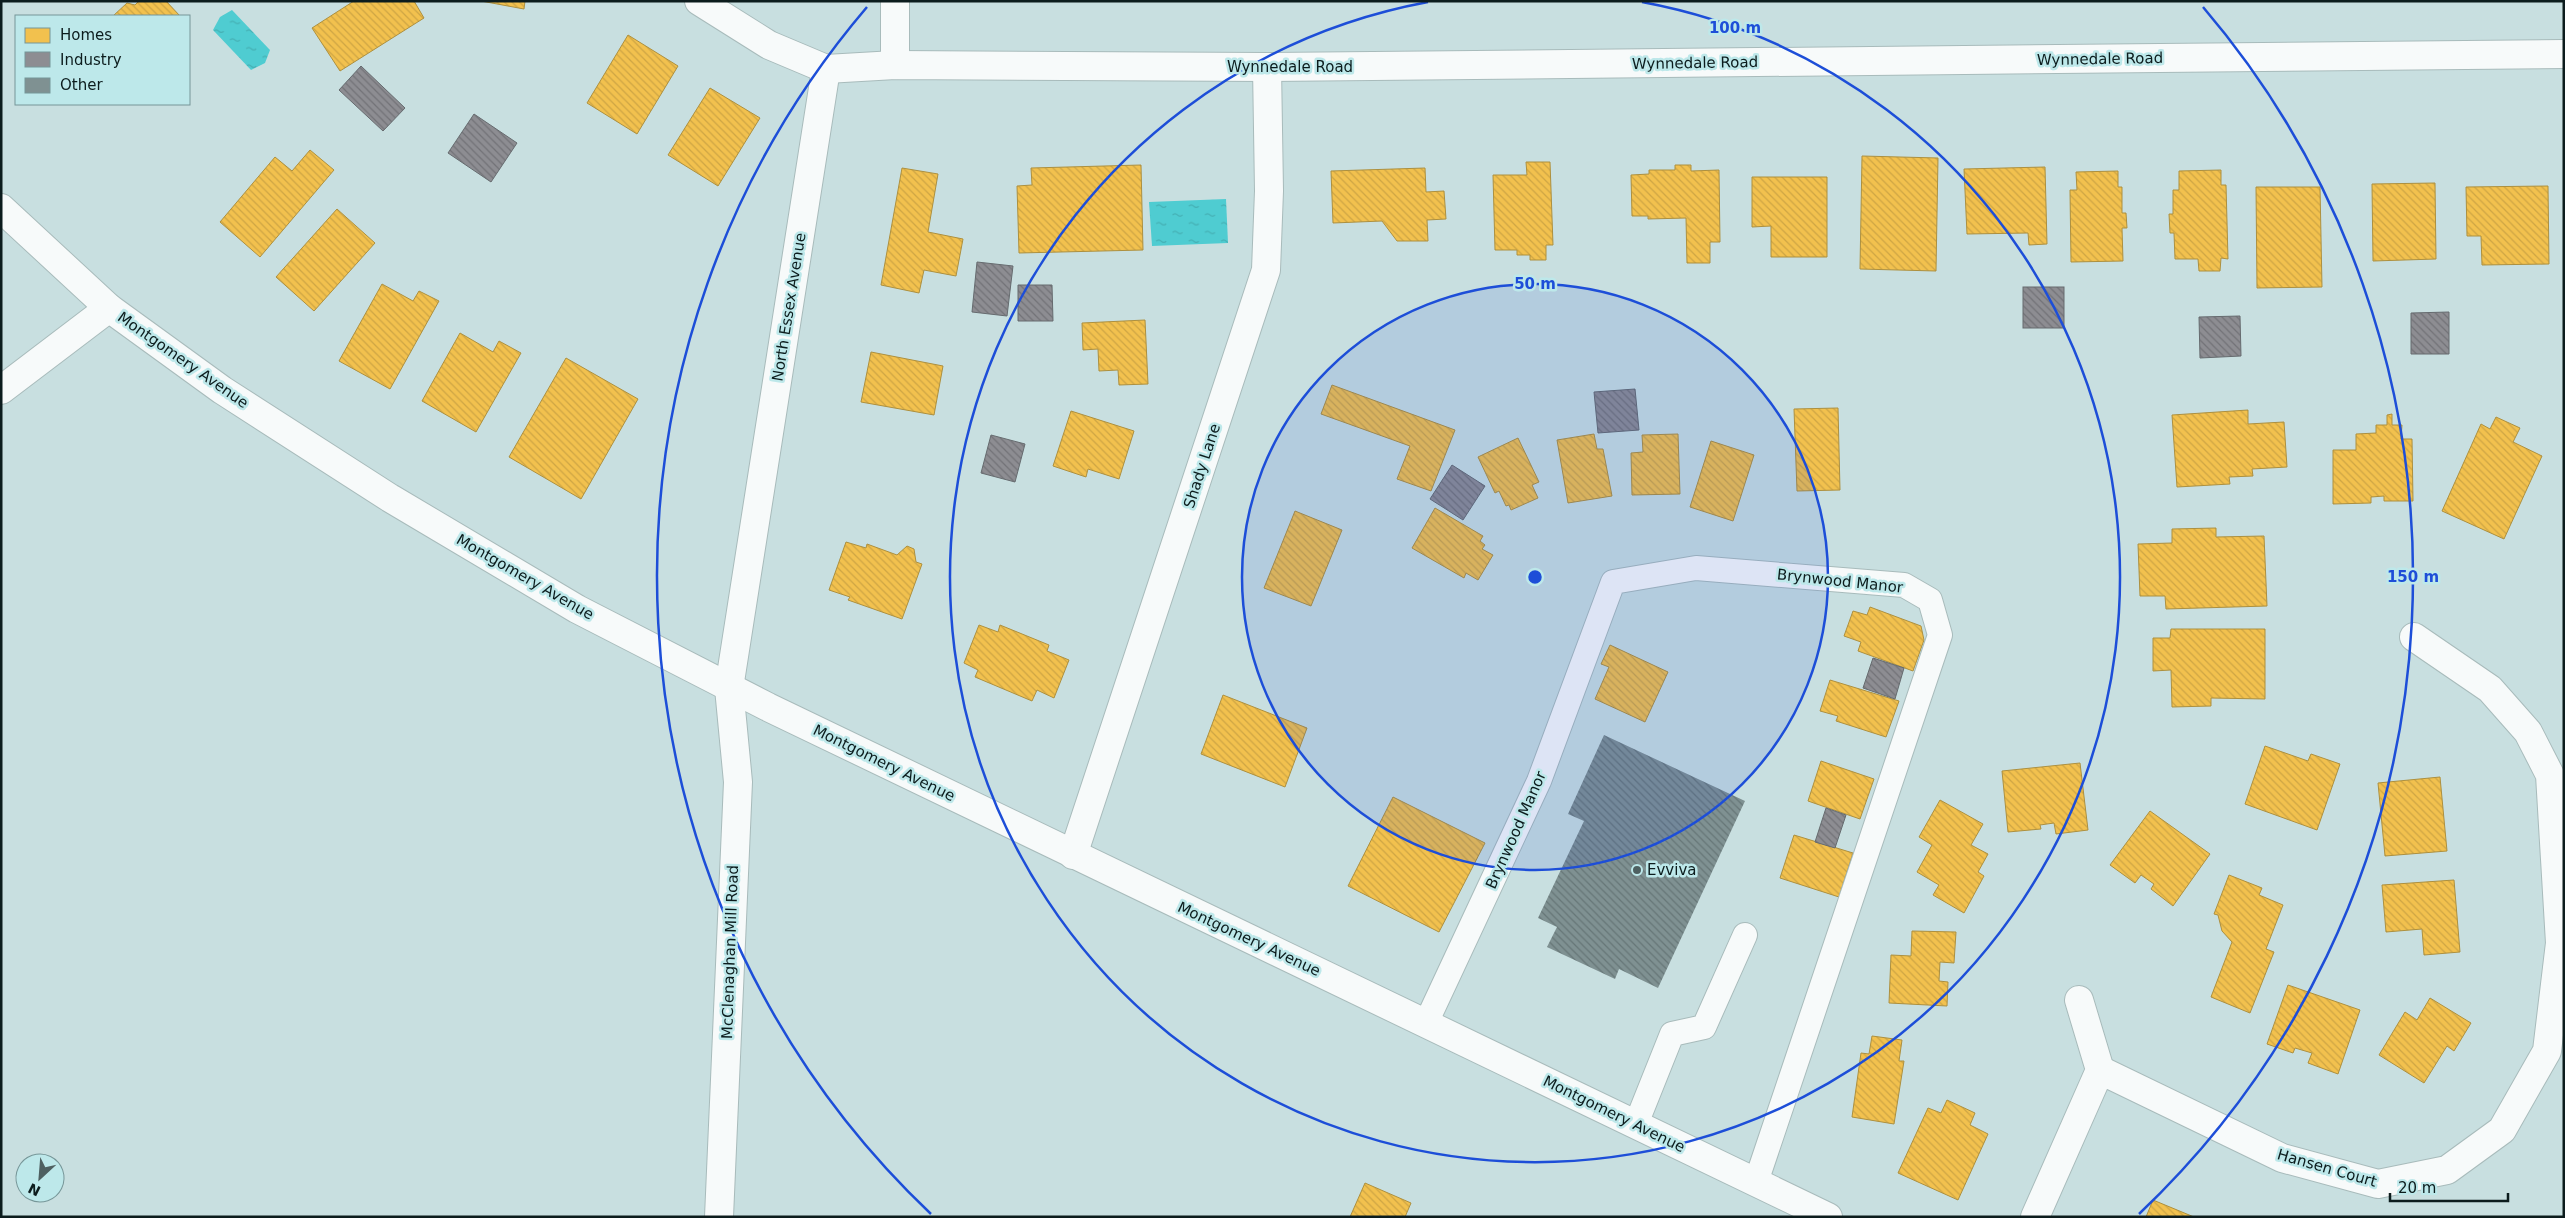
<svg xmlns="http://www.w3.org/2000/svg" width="2565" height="1218" font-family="'DejaVu Sans',sans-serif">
<defs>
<pattern id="water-ripples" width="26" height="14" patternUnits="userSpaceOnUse" patternTransform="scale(1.25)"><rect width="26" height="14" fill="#4fccd1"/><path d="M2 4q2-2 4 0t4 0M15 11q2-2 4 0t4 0" fill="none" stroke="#44afb3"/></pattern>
<pattern id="homes-back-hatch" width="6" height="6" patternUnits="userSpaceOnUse" patternTransform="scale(1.25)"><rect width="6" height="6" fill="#f2c14e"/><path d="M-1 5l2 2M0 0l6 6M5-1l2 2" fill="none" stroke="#cea544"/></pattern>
<pattern id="industry-back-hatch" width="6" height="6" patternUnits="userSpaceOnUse" patternTransform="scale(1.25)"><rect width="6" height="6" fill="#8d8d92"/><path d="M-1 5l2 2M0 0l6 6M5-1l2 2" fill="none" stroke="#727277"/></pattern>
<pattern id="building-back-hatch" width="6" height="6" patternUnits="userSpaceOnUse" patternTransform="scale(1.25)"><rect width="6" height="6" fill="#7f9192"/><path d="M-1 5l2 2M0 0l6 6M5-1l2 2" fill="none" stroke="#667677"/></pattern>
</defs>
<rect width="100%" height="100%" fill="#c8dfe0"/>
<g fill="url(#water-ripples)">
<polygon points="232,10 270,50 265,63 251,70 213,30 220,17"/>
<polygon points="1226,199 1228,243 1152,246 1149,202"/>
</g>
<g fill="url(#homes-back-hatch)" stroke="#ad903f">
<polygon points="139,1 166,1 180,16 113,16 127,3 135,5"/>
<polygon points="354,1 414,1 424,18 340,71 312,28"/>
<polygon points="481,1 525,1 524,9"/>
<polygon points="628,35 678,66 637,134 587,103"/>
<polygon points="710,88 760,118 718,186 668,155"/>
<polygon points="310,150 334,170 260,257 220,222 275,157 292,171"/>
<polygon points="1862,156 1938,158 1936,271 1860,269"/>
<polygon points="1526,162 1550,162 1553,245 1546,245 1546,260 1530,260 1530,255 1517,255 1517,250 1495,250 1493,175 1527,175"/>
<polygon points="1141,165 1143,250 1019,253 1017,186 1032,185 1031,168"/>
<polygon points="1675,165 1691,165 1691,171 1719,170 1720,242 1710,242 1710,263 1687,263 1686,218 1648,219 1648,216 1632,216 1631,175 1649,174 1649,170 1675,170"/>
<polygon points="2045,167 2047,244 2029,245 2028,233 1967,234 1964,169"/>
<polygon points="902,168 938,174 928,232 963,239 956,276 924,270 919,293 881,285"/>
<polygon points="1425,168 1426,192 1444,191 1446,219 1427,220 1428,241 1397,241 1382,221 1333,223 1331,171"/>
<polygon points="2221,170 2221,185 2226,185 2228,259 2221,258 2220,271 2199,271 2198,259 2175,259 2174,233 2170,233 2169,214 2173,214 2173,190 2179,190 2179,171"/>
<polygon points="2118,171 2118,187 2122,187 2122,213 2126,213 2127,228 2122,228 2123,261 2071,262 2070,190 2077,190 2076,172"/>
<polygon points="1752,177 1827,177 1827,257 1771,257 1771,226 1752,227"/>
<polygon points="2435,183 2436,259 2373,261 2372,184"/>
<polygon points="2548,186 2549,264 2482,265 2481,236 2467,236 2466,187"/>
<polygon points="2256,187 2320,187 2322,287 2257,288"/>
<polygon points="337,209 375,243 314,311 276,277"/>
<polygon points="382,284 413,301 419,291 439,301 390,389 339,361"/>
<polygon points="1145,320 1148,384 1119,385 1118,370 1099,371 1098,349 1083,350 1082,323"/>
<polygon points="460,333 493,352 499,341 521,353 476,432 422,401"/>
<polygon points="871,352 943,366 934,415 861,402"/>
<polygon points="566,358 638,399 581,499 509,457"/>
<polygon points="1332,385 1455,430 1431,491 1397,479 1410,446 1321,414"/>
<polygon points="1838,408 1840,490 1797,491 1794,409"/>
<polygon points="2248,410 2248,424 2284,422 2287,467 2252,469 2253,476 2229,477 2230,484 2177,487 2172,415"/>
<polygon points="1071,411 1134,431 1119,479 1088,469 1086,477 1053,466"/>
<polygon points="2392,414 2392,425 2402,425 2401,439 2412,439 2413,501 2384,501 2384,496 2371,497 2371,503 2333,504 2333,450 2356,450 2356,434 2376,433 2376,425 2387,425 2387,415"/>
<polygon points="2496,417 2520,428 2513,442 2542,456 2504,539 2442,511 2481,424 2490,429"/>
<polygon points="1594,434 1597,449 1603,449 1612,496 1568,503 1557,440"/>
<polygon points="1678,434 1680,494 1632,495 1631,453 1643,452 1642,435"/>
<polygon points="1518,438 1539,482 1532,485 1538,498 1511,510 1509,505 1506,506 1499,491 1495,493 1478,457"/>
<polygon points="1711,441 1754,455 1733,521 1690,507"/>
<polygon points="1435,508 1483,536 1480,541 1485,545 1482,549 1493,555 1478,580 1466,573 1464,578 1412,548"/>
<polygon points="1295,511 1342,530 1311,606 1264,588"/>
<polygon points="2216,528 2216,537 2264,536 2267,606 2166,609 2165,596 2140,596 2138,544 2172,543 2172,529"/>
<polygon points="846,542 866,548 867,544 897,555 907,546 914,549 916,562 922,564 902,619 848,600 850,597 829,590"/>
<polygon points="1870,607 1921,626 1924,640 1913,671 1858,651 1861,642 1844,636 1853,611 1867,615"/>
<polygon points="979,625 998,632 1000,625 1049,645 1047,651 1069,660 1054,698 1037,690 1032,701 975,677 978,670 964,663"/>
<polygon points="2171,629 2265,629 2265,699 2211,698 2211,706 2172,707 2171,670 2153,671 2153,638 2170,638"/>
<polygon points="1610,645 1668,672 1645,722 1595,699 1609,667 1601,664"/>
<polygon points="1830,680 1899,701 1886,737 1836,721 1838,716 1820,711"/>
<polygon points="1223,695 1307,728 1285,787 1201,754"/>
<polygon points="2265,746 2308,761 2311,754 2340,764 2317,830 2245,804"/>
<polygon points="1821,761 1874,779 1860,819 1808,801"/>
<polygon points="2080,763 2088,830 2056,834 2054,823 2040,825 2041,829 2008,832 2002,771"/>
<polygon points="2440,777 2447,851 2385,856 2378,783"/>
<polygon points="1393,797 1485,843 1439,932 1348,886"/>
<polygon points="1940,800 1983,824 1971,845 1988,854 1978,872 1984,876 1964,913 1933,895 1939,885 1917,872 1932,845 1919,837"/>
<polygon points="2150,811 2210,854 2173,906 2151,889 2154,884 2141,875 2135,883 2110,865"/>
<polygon points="1794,835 1853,853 1839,897 1780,878"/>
<polygon points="2229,875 2262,888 2259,895 2283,905 2266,949 2274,952 2250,1013 2211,997 2232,942 2222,931 2218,915 2214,914"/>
<polygon points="2454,880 2460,952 2424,955 2422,929 2386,932 2382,885"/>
<polygon points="1912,931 1956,932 1954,963 1940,962 1939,981 1948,982 1947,1006 1889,1003 1891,955 1911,956"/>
<polygon points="2288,985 2360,1010 2338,1074 2308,1063 2312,1053 2295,1048 2293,1053 2267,1044"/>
<polygon points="2430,998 2471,1023 2454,1051 2447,1046 2424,1083 2379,1055 2405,1012 2417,1020"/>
<polygon points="1872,1036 1902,1040 1899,1061 1904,1061 1894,1124 1852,1117 1861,1053 1869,1054"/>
<polygon points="1947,1100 1975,1113 1970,1125 1988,1134 1958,1200 1898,1173 1928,1108 1941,1113"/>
<polygon points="1365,1183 1411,1203 1405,1217 1350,1217"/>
<polygon points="2153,1200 2194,1217 2146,1217"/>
</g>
<g fill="url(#industry-back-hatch)" stroke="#666b6f">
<polygon points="361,66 405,108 383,131 339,90"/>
<polygon points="474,114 517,143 491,182 448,153"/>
<polygon points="977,262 1013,266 1007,316 972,312"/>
<polygon points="1018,285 1052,285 1053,321 1018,321"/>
<rect x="2023" y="287" width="41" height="41"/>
<polygon points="2449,312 2449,354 2411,354 2411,313"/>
<polygon points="2240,316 2241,356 2200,358 2199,317"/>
<polygon points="1635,389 1639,430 1598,433 1594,392"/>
<polygon points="991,435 1025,444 1015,482 981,473"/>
<polygon points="1452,465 1485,486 1463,520 1430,499"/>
<polygon points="1873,658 1904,668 1895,699 1863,688"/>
<polygon points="1826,808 1846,815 1835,848 1815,842"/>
</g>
<polygon fill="url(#building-back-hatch)" points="1604,735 1745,801 1658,988 1619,969 1615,979 1547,947 1557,927 1538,918 1584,821 1568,814"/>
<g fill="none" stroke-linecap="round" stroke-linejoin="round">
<g stroke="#a8bbbb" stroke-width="26">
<g id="service">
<polyline points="1426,1023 1539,781 1613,582 1696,568 1904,585 1930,600 1940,635 1756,1182"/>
<polyline points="1636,1124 1672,1034 1704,1027 1745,935"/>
</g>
</g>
<g stroke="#a8bbbb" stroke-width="30">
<g id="minor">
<polyline points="699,1 769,45 826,69 895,65 1267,67 2564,54"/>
<polyline points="895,1 895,65"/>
<polyline points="1073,855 1266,270 1269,191 1267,67"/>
<polyline points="2079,1000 2100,1070"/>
<polyline points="719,1217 738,782 729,688 826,69"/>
<polyline points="2035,1217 2100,1070 2282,1158 2378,1184 2447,1170 2502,1130 2547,1051 2560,943 2550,775 2528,732 2490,689 2414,637"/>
</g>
</g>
<g stroke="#a8bbbb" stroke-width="30">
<polyline id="tertiary" points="1,390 109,308"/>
</g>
<g stroke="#a8bbbb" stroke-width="30">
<polyline id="primary" points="1,208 109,308 222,390 390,498 577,609 768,707 1828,1217"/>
</g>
<use href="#service" stroke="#f7fafa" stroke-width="24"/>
<use href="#minor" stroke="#f7fafa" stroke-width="28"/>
<use href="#tertiary" stroke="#f7fafa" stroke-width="28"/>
<use href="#primary" stroke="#f7fafa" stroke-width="28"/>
</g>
<circle cx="1535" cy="577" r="293" fill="#1d4ed8" fill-opacity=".12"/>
<g fill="none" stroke="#1d4ed8" stroke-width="2.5">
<circle cx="1535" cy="577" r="293"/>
<path d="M1642 2A585 585 0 1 1 1428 2"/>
<path d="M931 1214A878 878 0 0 1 867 7M2203 7A878 878 0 0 1 2139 1214"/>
</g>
<circle fill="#4e6061" stroke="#bde8ea" stroke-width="2" cx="1637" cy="870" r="5"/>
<g text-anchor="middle" stroke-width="5" stroke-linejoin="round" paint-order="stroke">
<g font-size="15" fill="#0c1c1d" stroke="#bde8ea">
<text transform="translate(2100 59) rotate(-1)" y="5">Wynnedale Road</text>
<text transform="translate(1695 63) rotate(-1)" y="5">Wynnedale Road</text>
<text x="1290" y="72">Wynnedale Road</text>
<text transform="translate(789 307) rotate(-81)" y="5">North Essex Avenue</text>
<text transform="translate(183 360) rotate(35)" y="5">Montgomery Avenue</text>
<text transform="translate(1202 466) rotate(-72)" y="5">Shady Lane</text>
<text transform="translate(525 577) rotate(30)" y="5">Montgomery Avenue</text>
<text transform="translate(1840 581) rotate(6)" y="5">Brynwood Manor</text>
<text transform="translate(884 763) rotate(26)" y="5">Montgomery Avenue</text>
<text transform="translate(1516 830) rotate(-66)" y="5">Brynwood Manor</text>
<text transform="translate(1249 939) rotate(25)" y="5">Montgomery Avenue</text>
<text transform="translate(730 952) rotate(-88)" y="5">McClenaghan Mill Road</text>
<text transform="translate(1614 1114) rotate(26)" y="5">Montgomery Avenue</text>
<text transform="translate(2327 1168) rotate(16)" y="5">Hansen Court</text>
</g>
<g font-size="15" fill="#0c1c1d" stroke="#bde8ea" text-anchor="start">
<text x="1647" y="875">Evviva</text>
</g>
</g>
<circle cx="1535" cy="577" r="8" fill="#1d4ed8" stroke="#bde8ea" stroke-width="2.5"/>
<g font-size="15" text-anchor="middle" font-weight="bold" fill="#1d4ed8" stroke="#bde8ea" stroke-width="5" stroke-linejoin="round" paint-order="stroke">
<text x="1735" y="33">100 m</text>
<text x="1535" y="289">50 m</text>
<text x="2413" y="582">150 m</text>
</g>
<rect width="2565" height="1218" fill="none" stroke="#0c1c1d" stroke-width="5"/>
<rect x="15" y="15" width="175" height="90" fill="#bde8ea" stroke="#769698"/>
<rect x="25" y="28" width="25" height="15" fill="#f2c14e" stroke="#769698"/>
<text x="60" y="40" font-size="15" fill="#0c1c1d">Homes</text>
<rect x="25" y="52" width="25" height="15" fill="#8d8d92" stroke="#769698"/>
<text x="60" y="65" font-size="15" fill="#0c1c1d">Industry</text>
<rect x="25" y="78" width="25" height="15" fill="#7f9192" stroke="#769698"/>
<text x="60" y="90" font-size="15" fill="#0c1c1d">Other</text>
<g transform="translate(40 1178) rotate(206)"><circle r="24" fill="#bde8ea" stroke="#769698"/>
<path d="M0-4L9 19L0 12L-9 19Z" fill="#4e6061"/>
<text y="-8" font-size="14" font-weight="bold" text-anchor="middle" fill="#0c1c1d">N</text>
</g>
<path d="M2390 1193v8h118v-8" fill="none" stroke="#0c1c1d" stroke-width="2.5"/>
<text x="2398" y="1193" font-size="15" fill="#0c1c1d" stroke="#bde8ea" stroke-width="4" paint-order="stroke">20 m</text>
</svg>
